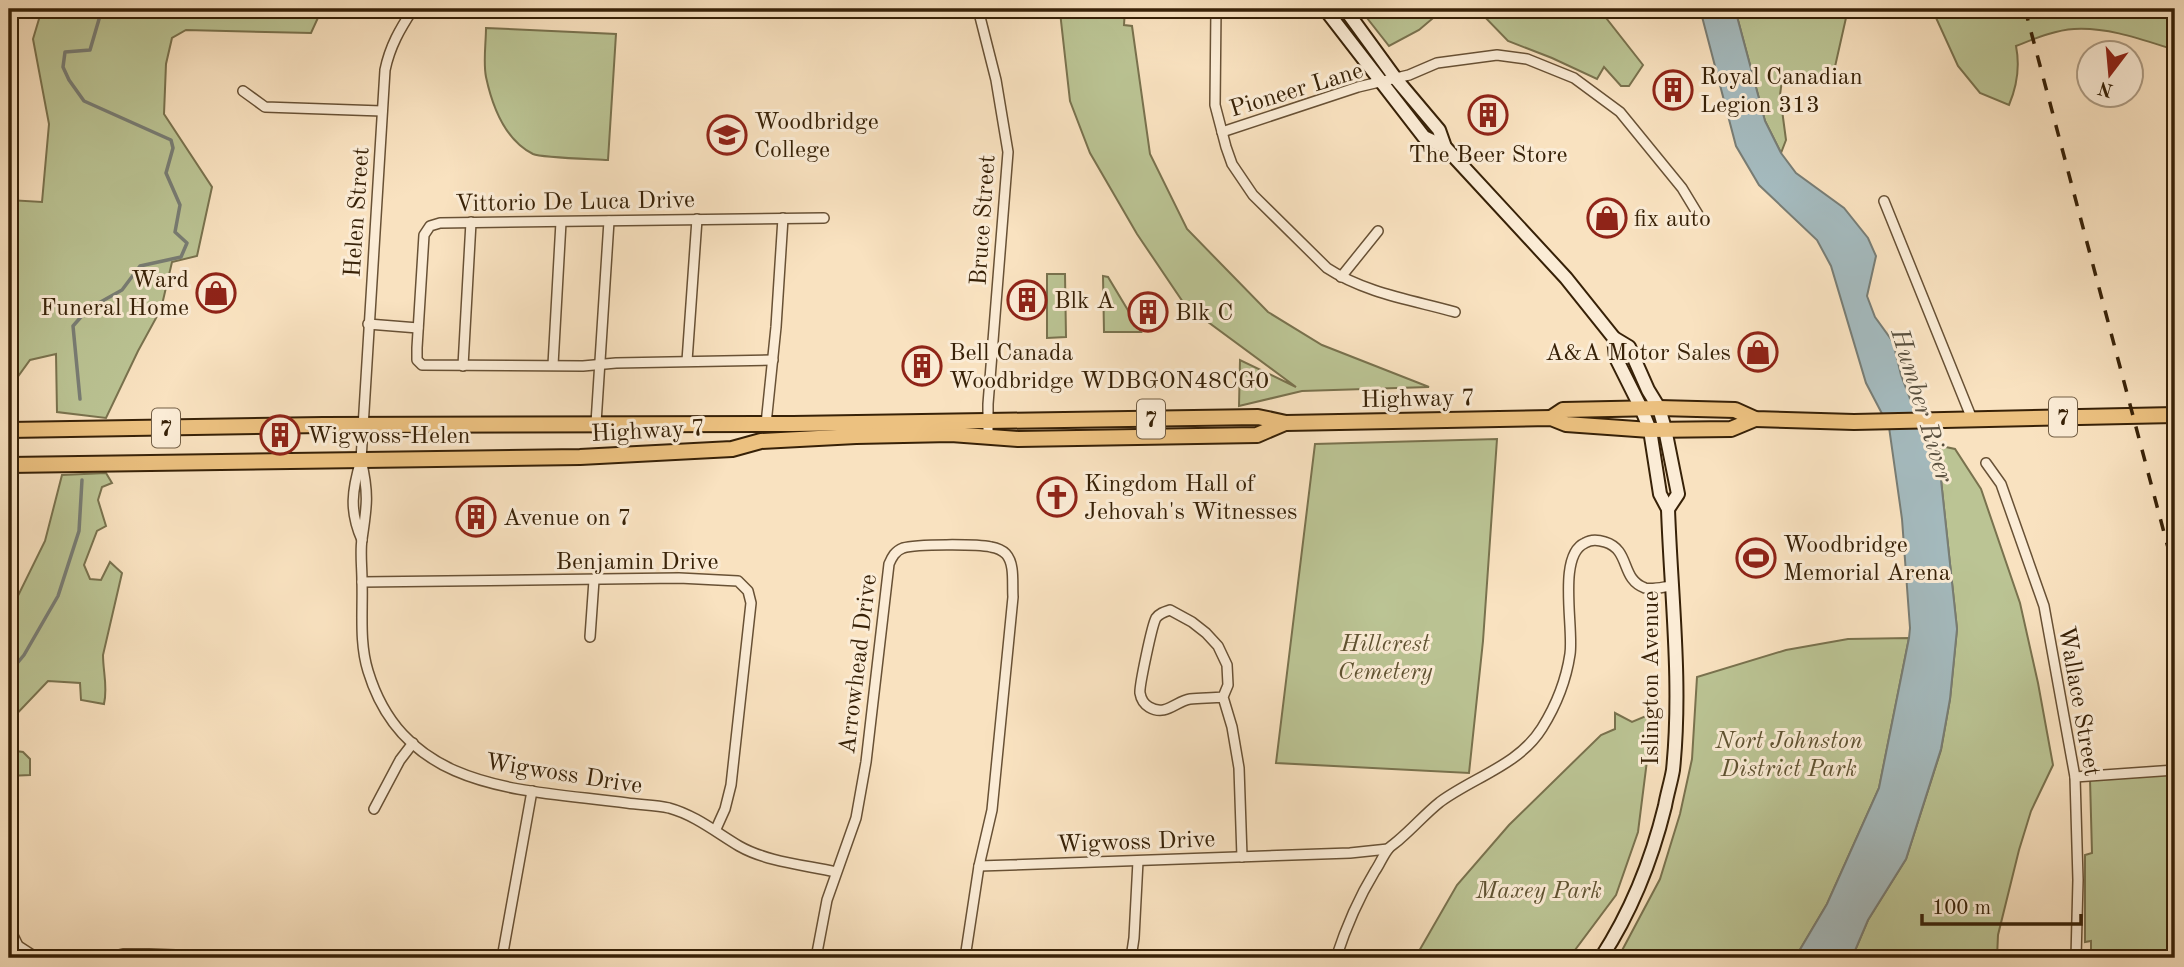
<svg xmlns="http://www.w3.org/2000/svg" width="2184" height="967" font-family="'Old Standard TT',serif">
<rect width="100%" height="100%" fill="#f9e2c0"/>
<filter id="stains"><feTurbulence type="fractalNoise" baseFrequency=".00286" numOctaves="4"/><feColorMatrix values="0 0 0 0 .2 0 0 0 0 .09 0 0 0 0 .02 0 0 0 .5 -.17"/></filter>
<radialGradient id="worn" r=".72"><stop offset=".6" stop-color="#630" stop-opacity="0"/><stop offset="1" stop-color="#630" stop-opacity=".3"/></radialGradient>
<g fill="#bbc494" stroke="#79724e" stroke-width="2">
<polygon points="42,9 322,9 311,33 186,30 172,38 166,64 164,114 212,187 197,256 172,262 161,309 138,351 106,418 57,412 56,354 30,360 9,389 9,200 42,202 49,124 33,39"/>
<polygon points="1045,9 1125,9 1124,25 1132,26 1150,154 1187,229 1268,312 1322,345 1429,387 1302,391 1239,406 1240,360 1296,387 1185,305 1137,234 1090,153 1070,101 1060,12"/>
<polygon points="1360,9 1458,9 1449,13 1439,13 1419,30 1389,46"/>
<polygon points="1471,9 1599,9 1643,65 1629,86 1621,86 1604,67 1597,79 1552,58 1508,41 1482,14"/>
<polygon points="1735,9 1848,9 1832,80 1821,83 1783,72 1780,95 1786,140 1781,153 1765,121"/>
<path d="M 1932,9 L 2175,9 L 2175,50 C 2143,40 2109,27 2074,29 C 2055,30 2034,39 2016,46 C 2020,66 2017,86 2009,105 L 1980,93 L 1958,66 Z"/>
<path d="M 486,28 L 616,34 L 608,160 C 594,159 542,158 533,154 C 505,140 492,105 486,77 C 483,62 486,43 486,28 Z"/>
<polygon points="1047,274 1065,274 1066,337 1047,338"/>
<polygon points="1103,276 1108,277 1141,332 1104,332"/>
<polygon points="1497,439 1483,641 1469,773 1276,763 1315,444"/>
<polygon points="1927,443 1955,449 1981,489 2020,603 2038,683 2053,765 2031,811 2019,850 1998,935 1997,958 1849,958 1854,953 1868,920 1906,859 1941,750 1950,699 1957,629 1941,480"/>
<path d="M 106,473 L 112,483 L 102,487 L 98,500 L 106,526 L 97,531 L 84,565 L 90,579 L 101,580 L 110,562 L 122,573 L 103,655 C 103,672 108,687 104,704 L 81,700 L 80,683 L 48,681 L 9,722 L 9,614 L 45,541 L 62,475 Z"/>
<polygon points="1909,638 1879,788 1827,904 1795,958 1618,958 1660,879 1680,814 1692,759 1697,677 1786,650 1848,639"/>
<polygon points="1615,713 1632,722 1653,713 1638,832 1616,895 1569,958 1415,958 1457,885 1509,825 1601,735 1615,729"/>
<polygon points="9,750 23,752 30,759 30,775 9,776"/>
<polygon points="2175,773 2175,958 2091,958 2091,941 2085,942 2085,855 2092,853 2090,779"/>
</g>
<polygon fill="#a4babe" stroke="#787d75" stroke-width="2" points="1700,9 1735,9 1765,121 1781,153 1796,173 1844,208 1868,238 1876,256 1867,296 1875,317 1893,342 1901,375 1941,480 1957,629 1950,699 1941,749 1906,859 1868,920 1854,953 1849,958 1795,958 1827,904 1879,788 1909,638 1910,628 1902,519 1889,427 1866,383 1831,266 1817,240 1759,185 1736,146"/>
<g fill="none" stroke-linecap="round" stroke-linejoin="round">
<g stroke="#787d75" stroke-width="3.5">
<polyline points="80,399 73,326 88,309 122,290 140,266 181,257 187,243 175,232 180,205 166,173 173,148 171,140 84,101 69,80 63,67 65,52 90,50 102,9"/>
<polyline points="9,673 24,655 58,596 79,531 82,480"/>
</g>
<g stroke="#685135" stroke-width="12">
<g id="street">
<polyline points="978,9 996,80 1008,152 988,404 988,437"/>
<path d="M 1216,9 L 1215,105 L 1226,147 L 1232,164 L 1253,195 L 1327,268 C 1365,293 1412,300 1455,312"/>
<polyline points="243,91 265,107 382,111"/>
<polyline points="1222,132 1358,87 1409,75 1437,63 1497,55 1527,59 1574,78 1620,112 1682,188 1702,221"/>
<polyline points="1884,201 1972,419"/>
<polyline points="1341,277 1378,231"/>
<polyline points="368,324 418,328"/>
<polyline points="773,360 616,363 583,366 422,365 417,360 417,348 424,235 430,226 440,223 824,218"/>
<polyline points="687,361 697,219"/>
<polyline points="553,365 561,222"/>
<polyline points="463,366 471,222"/>
<polyline points="596,423 609,221"/>
<polyline points="766,424 776,327 783,218"/>
<path d="M 361,460 C 369,493 367,506 362,539 C 360,552 362,567 362,581 C 363,611 359,642 368,671 C 405,793 523,789 627,803 C 641,805 656,805 669,808 C 695,815 717,833 739,846 C 767,862 805,865 836,872"/>
<polyline points="1986,463 2001,484 2044,606 2075,777 2078,880 2076,958"/>
<path d="M 362,540 C 349,511 352,490 361,460 L 385,70 C 390,46 400,29 413,9"/>
<polyline points="362,582 679,578 738,581 748,591 751,603 731,785 725,809 716,829"/>
<polyline points="590,637 594,580"/>
<path d="M 1223,697 C 1212,698 1201,698 1190,699 C 1176,701 1166,717 1149,707 C 1144,704 1141,699 1140,693 C 1139,687 1152,625 1156,618 C 1160,613 1164,612 1170,610 L 1192,622 L 1206,633 L 1218,646 L 1227,665 L 1228,685 L 1223,697 L 1232,727 L 1239,768 L 1242,857"/>
<polyline points="2075,777 2175,770"/>
<polyline points="374,809 400,760 413,743"/>
<polyline points="979,866 1350,853 1388,849"/>
<polyline points="9,927 24,958"/>
<polyline points="20,947 37,958"/>
<polyline points="106,958 123,954 149,954 258,958"/>
<polyline points="502,958 532,791"/>
<path d="M 816,958 L 827,900 L 856,818 L 866,762 L 889,564 C 892,557 895,551 903,548 C 916,544 977,544 991,547 C 997,548 1002,550 1006,554 C 1015,564 1012,583 1013,597 L 992,810 L 979,866 L 965,958"/>
<polyline points="1131,958 1134,938 1138,861"/>
<path d="M 1336,958 C 1346,927 1358,899 1375,871 C 1380,864 1383,855 1389,848 C 1392,845 1397,842 1401,838 C 1414,827 1426,813 1440,802 C 1474,777 1519,765 1542,728 C 1557,704 1566,681 1570,654 C 1574,628 1557,555 1585,543 C 1591,539 1599,540 1605,542 C 1631,550 1620,579 1645,588 C 1652,590 1663,587 1671,586"/>
</g>
</g>
<g stroke="#372107" stroke-width="16">
<g id="secondary">
<polyline points="1325,9 1424,137 1445,147"/>
<polyline points="1345,9 1396,79 1439,130 1445,147 1566,278 1614,338 1629,347 1648,390 1659,408 1665,429 1678,494 1668,509"/>
<path d="M 1601,958 C 1631,912 1652,859 1665,806 C 1667,794 1671,782 1673,770 C 1682,683 1671,595 1668,509 L 1660,494 L 1650,430 L 1641,408 L 1616,358 L 1614,338"/>
</g>
</g>
<g stroke="#372107" stroke-width="18">
<g id="primary">
<polyline points="1551,418 1563,410 1659,408 1735,410 1755,419 1854,422 2175,415"/>
<polyline points="9,430 323,425 793,424 1258,417 1286,423 1551,418 1566,424 1650,430 1731,429 1755,419"/>
<polyline points="9,465 580,457 732,449 761,441 856,436 951,434 1018,439 1257,435 1285,423"/>
</g>
</g>
<use href="#street" stroke="#fbecd6" stroke-width="9"/>
<use href="#secondary" stroke="#fbecd6" stroke-width="12"/>
<use href="#primary" stroke="#ecc180" stroke-width="14"/>
<polyline stroke="#372107" stroke-width="3.5" stroke-dasharray="12 12" stroke-linecap="butt" points="2025,9 2175,574"/>
</g>
<defs>
<g id="building-ring" transform="scale(2.0125)"><circle r="9.5" fill="#fbecd6" stroke="#8f2418" stroke-width="1.5"/><path d="M-4-6H4V6H1V3H-1V6H-4ZM-2.5-4.3h1.7v1.8h-1.7ZM.8-4.3h1.7v1.8H.8ZM-2.5-1h1.7V.8h-1.7ZM.8-1h1.7V.8H.8Z" fill="#8f2418"/></g>
<g id="school-ring" transform="scale(2.0125)"><circle r="9.5" fill="#fbecd6" stroke="#8f2418" stroke-width="1.5"/><path d="M0-5L7-2L0 1L-7-2ZM-4 1L0 2.5L4 1V4Q0 6-4 4Z" fill="#8f2418"/></g>
<g id="shop-ring" transform="scale(2.0125)"><circle r="9.5" fill="#fbecd6" stroke="#8f2418" stroke-width="1.5"/><path d="M-5-2.5h2.3a2.7 3.5 0 0 1 5.4 0H5L5.5 6h-11ZM-1.5-2.5h3a1.5 2.3 0 0 0-3 0Z" fill="#8f2418"/></g>
<g id="church-ring" transform="scale(2.0125)"><circle r="9.5" fill="#fbecd6" stroke="#8f2418" stroke-width="1.5"/><path d="M-1.2-6h2.4v3.5h3.3v2.4h-3.3V6h-2.4V-.1h-3.3v-2.4h3.3Z" fill="#8f2418"/></g>
<g id="stadium-ring" transform="scale(2.0125)"><circle r="9.5" fill="#fbecd6" stroke="#8f2418" stroke-width="1.5"/><path d="M0-5a6.5 5 0 1 0 0 10a6.5 5 0 1 0 0-10ZM-3.5-1.8h7v3.6h-7Z" fill="#8f2418"/></g>
</defs>
<g fill-rule="evenodd">
<use href="#building-ring" x="1673" y="90"/>
<use href="#building-ring" x="1488" y="115"/>
<use href="#school-ring" x="727" y="135"/>
<use href="#shop-ring" x="1607" y="218"/>
<use href="#shop-ring" x="216" y="293"/>
<use href="#building-ring" x="1027" y="300"/>
<use href="#building-ring" x="1148" y="312"/>
<use href="#shop-ring" x="1758" y="352"/>
<use href="#building-ring" x="922" y="366"/>
<use href="#building-ring" x="280" y="435"/>
<use href="#church-ring" x="1057" y="497"/>
<use href="#building-ring" x="476" y="517"/>
<use href="#stadium-ring" x="1756" y="558"/>
</g>
<g text-anchor="middle" stroke-width="6" stroke-linejoin="round" paint-order="stroke">
<g fill="#fbecd6" stroke="#725e45" stroke-width="2">
<rect x="2049" y="397.5" width="28" height="39" rx="5"/>
<rect x="1137" y="399.5" width="28" height="39" rx="5"/>
<rect x="152" y="408.5" width="28" height="39" rx="5"/>
</g>
<g font-size="23" font-weight="bold" fill="#372107">
<text x="2063" y="425">7</text>
<text x="1151" y="427">7</text>
<text x="166" y="436">7</text>
</g>
<g font-size="24" fill="#372107" stroke="#fbecd6" text-anchor="start">
<text x="1700" y="84">Royal Canadian<tspan x="1700" dy="28">Legion 313</tspan></text>
<text x="754" y="129">Woodbridge<tspan x="754" dy="28">College</tspan></text>
<text x="1488" y="162" text-anchor="middle">The Beer Store</text>
<text x="1634" y="226">fix auto</text>
<text x="189" y="287" text-anchor="end">Ward<tspan x="189" dy="28">Funeral Home</tspan></text>
<text x="1054" y="308">Blk A</text>
<text x="1175" y="320">Blk C</text>
<text x="949" y="360">Bell Canada<tspan x="949" dy="28">Woodbridge WDBGON48CG0</tspan></text>
<text x="1731" y="360" text-anchor="end">A&amp;A Motor Sales</text>
<text x="307" y="443">Wigwoss-Helen</text>
<text x="1084" y="491">Kingdom Hall of<tspan x="1084" dy="28">Jehovah's Witnesses</tspan></text>
<text x="503" y="525">Avenue on 7</text>
<text x="1783" y="552">Woodbridge<tspan x="1783" dy="28">Memorial Arena</tspan></text>
</g>
<g font-size="24" fill="#372107" stroke="#fbecd6">
<text transform="translate(1296 89) rotate(-17)" y="8">Pioneer Lane</text>
<text transform="translate(575 201) rotate(-1)" y="8">Vittorio De Luca Drive</text>
<text transform="translate(356 212) rotate(-86)" y="8">Helen Street</text>
<text transform="translate(982 220) rotate(-86)" y="8">Bruce Street</text>
<text transform="translate(1418 398) rotate(-1)" y="8">Highway 7</text>
<text transform="translate(648 430) rotate(-3)" y="8">Highway 7</text>
<text x="637" y="569">Benjamin Drive</text>
<text transform="translate(857 664) rotate(-83)" y="8">Arrowhead Drive</text>
<text transform="translate(1650 678) rotate(-90)" y="8">Islington Avenue</text>
<text transform="translate(2080 701) rotate(80)" y="8">Wallace Street</text>
<text transform="translate(564 773) rotate(9)" y="8">Wigwoss Drive</text>
<text transform="translate(1136 841) rotate(-2)" y="8">Wigwoss Drive</text>
</g>
<g font-size="24" font-style="italic" fill="#5f5231" stroke="#fbecd6">
<text x="1385" y="651">Hillcrest<tspan x="1385" dy="28">Cemetery</tspan></text>
<text x="1789" y="748">Nort Johnston<tspan x="1789" dy="28">District Park</tspan></text>
<text x="1539" y="898">Maxey Park</text>
</g>
<g font-size="26" font-style="italic" fill="#584f3e" stroke="#fbecd6">
<text transform="translate(1923 405) rotate(73)" y="9">Humber River</text>
</g>
</g>
<rect width="2184" height="967" fill="none" stroke="#f9e2c0" stroke-width="35"/>
<rect x="10" y="10" width="2163" height="946" fill="none" stroke="#372107" stroke-width="3.5"/>
<rect x="18" y="18" width="2149" height="932" fill="none" stroke="#372107" stroke-width="2"/>
<g transform="translate(2110 74) rotate(196)"><circle r="33" fill="#fbecd6" stroke="#ad9b83" stroke-width="2"/>
<path d="M0-5L12 26L0 18L-12 26Z" fill="#8f2418"/>
<text y="-10" font-size="19" font-weight="bold" text-anchor="middle" fill="#372107">N</text>
</g>
<path d="M1922 914v10h159v-10" fill="none" stroke="#372107" stroke-width="3.5"/>
<text x="1932" y="914" font-size="21" fill="#372107" stroke="#fbecd6" stroke-width="5" paint-order="stroke">100 m</text>
<rect width="100%" height="100%" filter="url(#stains)"/>
<rect width="100%" height="100%" fill="url(#worn)"/>
</svg>
